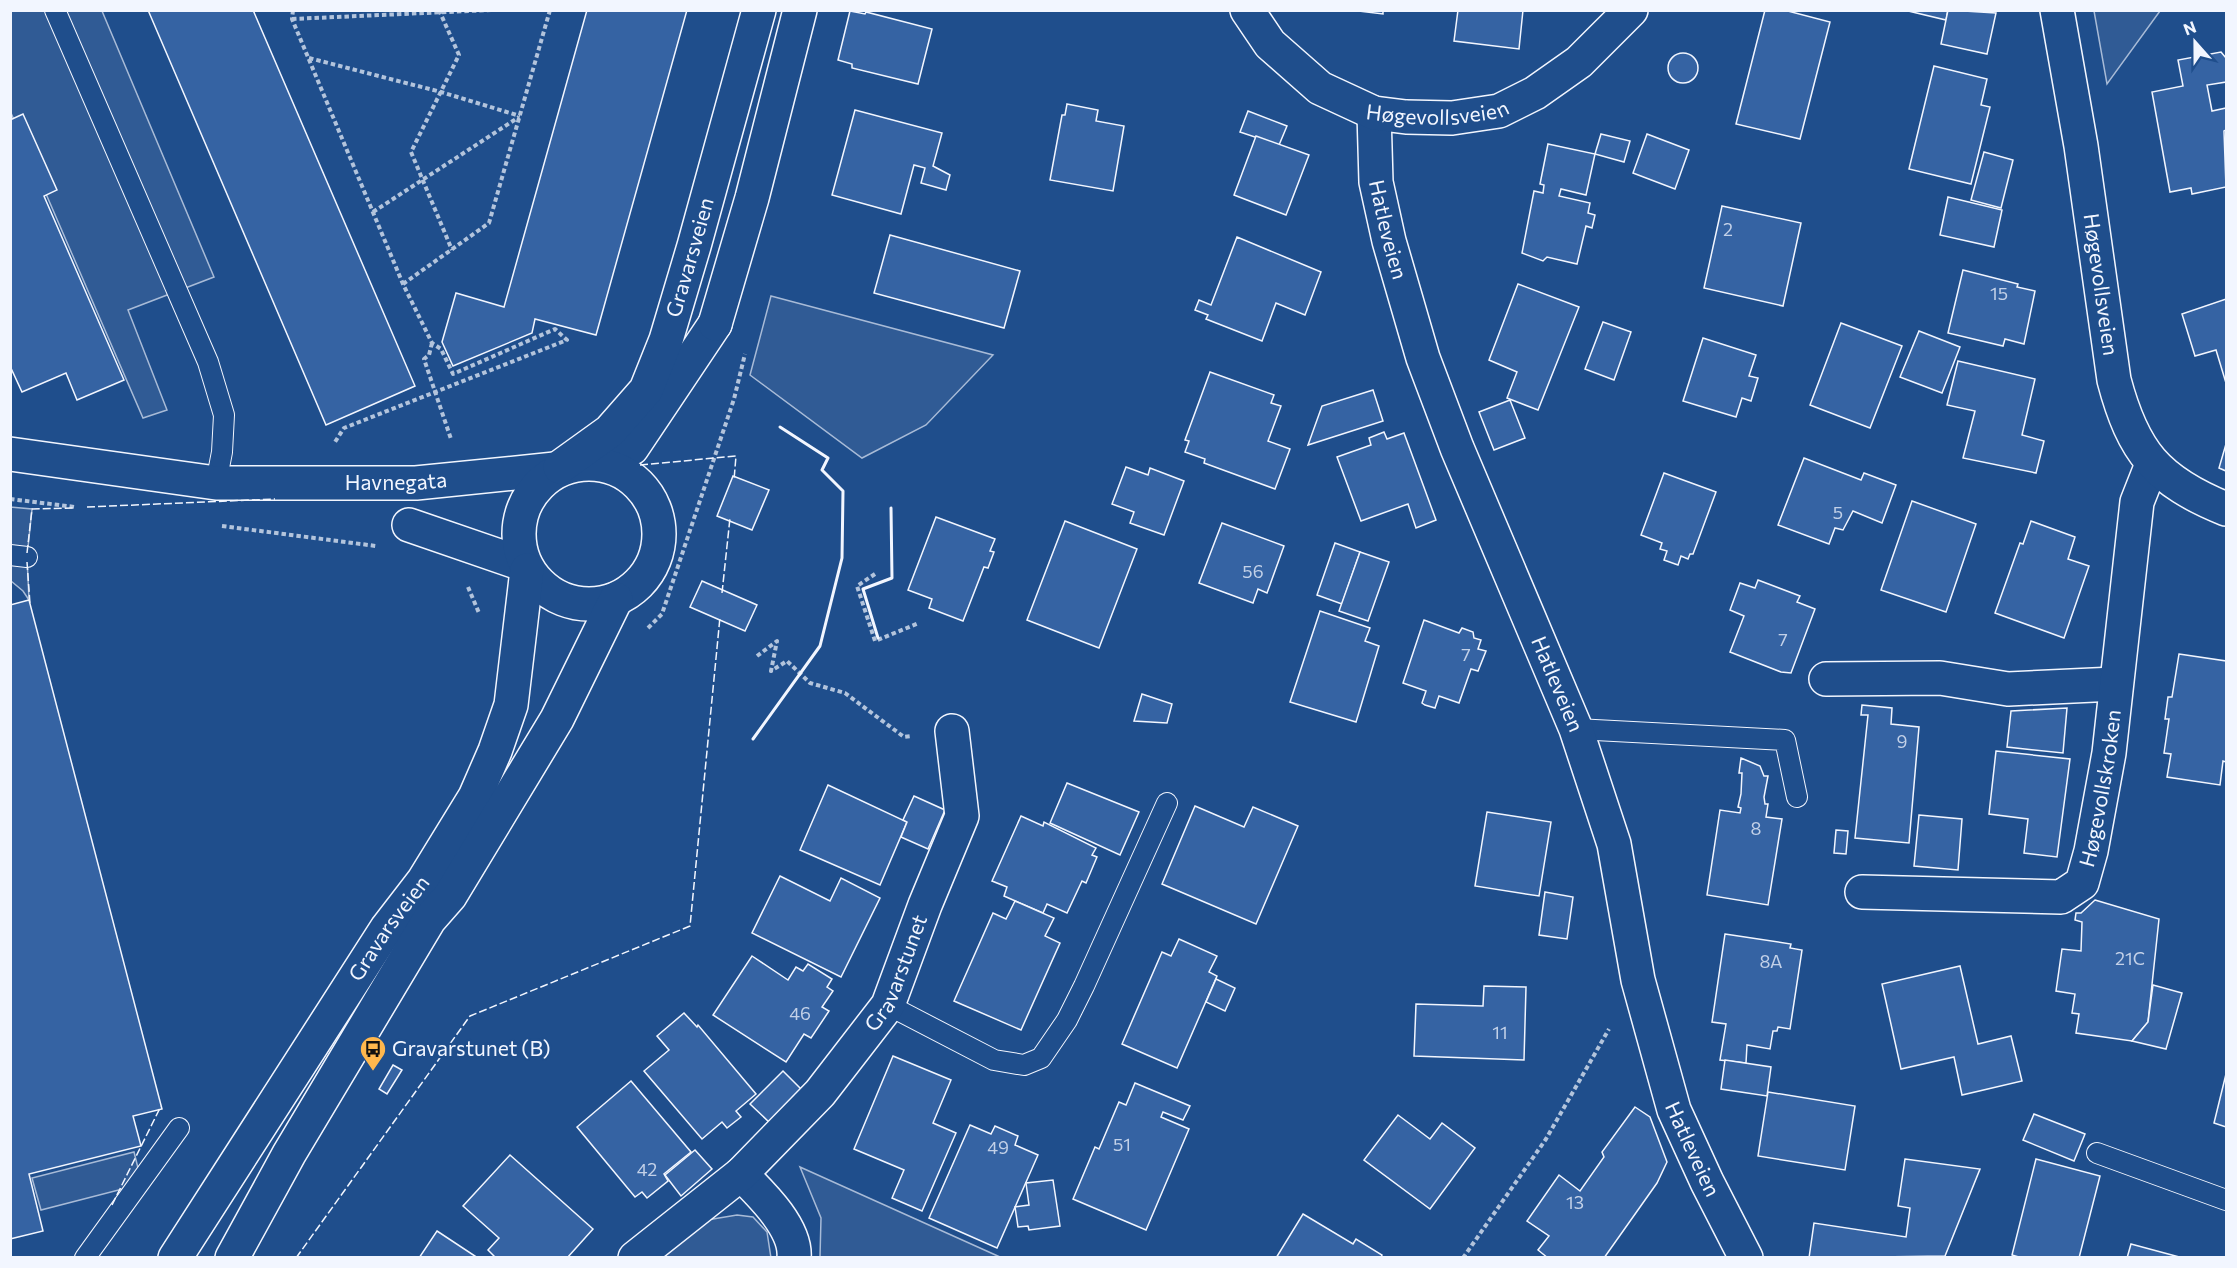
<svg xmlns="http://www.w3.org/2000/svg" width="2237" height="1268" font-family="Commissioner,sans-serif">
<rect width="100%" height="100%" fill="#1f4e8c"/>
<g fill="#305b95" stroke="#a8bbd7" stroke-width="1.5">
<polygon points="10,11 102,11 214,277 128,310 167,410 143,418 11,113"/>
<polygon points="2094,11 2160,11 2107,84"/>
<polygon points="771,296 993,355 926,425 862,458 750,375"/>
<polygon points="10,507 32,509 27,557 29,600 23,591 11,581"/>
<polygon points="134,1152 142,1184 41,1210 32,1178"/>
<polygon points="800,1167 1000,1257 820,1257 821,1218"/>
<polygon points="737,1215 753,1217 767,1232 771,1258 658,1258 707,1220"/>
</g>
<g fill="#3563a3" stroke="#f2f6ff" stroke-width="1.5">
<polygon points="148,10 253,10 415,386 326,425"/>
<polygon points="587,10 687,10 596,335 535,319 532,333 453,366 442,342 456,293 504,307"/>
<polygon points="1350,10 1383,10 1383,14"/>
<polygon points="1458,10 1523,10 1519,49 1454,41"/>
<polygon points="1765,10 1784,10 1830,22 1800,139 1736,124"/>
<polygon points="1904,10 1948,10 1946,20"/>
<polygon points="1948,10 1996,13 1987,54 1941,44"/>
<polygon points="850,11 865,14 866,12 932,29 918,84 852,68 852,64 838,60"/>
<polygon points="2221,52 2226,58 2226,82 2207,85 2212,111 2226,108 2226,130 2224,131 2226,187 2192,194 2191,188 2170,192 2152,92 2183,86 2178,60"/>
<circle cx="1683" cy="68" r="15"/>
<polygon points="1934,66 1987,79 1981,105 1990,107 1971,184 1909,169"/>
<polygon points="1067,104 1098,110 1096,121 1124,126 1113,191 1050,180 1062,115 1065,115"/>
<polygon points="855,110 942,133 933,166 950,175 946,190 921,183 925,168 914,165 901,214 832,195"/>
<polygon points="1248,111 1287,126 1279,145 1240,132"/>
<polygon points="23,114 57,190 44,196 124,380 77,400 66,373 22,392 10,366 10,120"/>
<polygon points="1601,134 1630,141 1624,162 1595,154"/>
<polygon points="1647,134 1689,150 1675,189 1633,173"/>
<polygon points="1256,136 1309,155 1286,215 1234,195"/>
<polygon points="1548,144 1595,154 1586,195 1561,189 1559,196 1590,203 1588,213 1595,215 1592,228 1586,226 1577,264 1547,257 1543,261 1522,253 1534,191 1543,193 1544,185 1540,184"/>
<polygon points="1984,152 2013,160 2001,208 1971,200"/>
<polygon points="1948,197 2002,210 1994,247 1940,235"/>
<polygon points="1722,206 1801,223 1783,306 1704,288"/>
<polygon points="890,235 1020,271 1004,328 874,293"/>
<polygon points="1237,237 1321,272 1305,315 1276,303 1262,341 1206,319 1208,315 1195,310 1199,300 1211,305"/>
<polygon points="1963,270 2018,284 2017,287 2035,291 2024,344 2005,339 2003,346 1948,333"/>
<polygon points="1518,284 1579,307 1538,410 1507,398 1517,372 1489,360"/>
<polygon points="2226,299 2226,383 2216,350 2195,356 2182,314"/>
<polygon points="1603,322 1631,332 1614,380 1585,369"/>
<polygon points="1841,323 1902,346 1870,428 1810,405"/>
<polygon points="1919,331 1960,347 1942,393 1900,377"/>
<polygon points="1703,338 1756,355 1749,376 1758,378 1751,401 1742,398 1736,417 1683,401"/>
<polygon points="1958,361 2035,379 2022,435 2044,441 2036,473 1963,458 1975,411 1947,405"/>
<polygon points="1210,372 1274,395 1271,403 1281,406 1268,441 1290,449 1275,489 1204,463 1205,459 1185,452 1189,441 1185,440"/>
<polygon points="1373,390 1383,421 1308,445 1322,406"/>
<polygon points="1510,400 1525,438 1494,450 1479,412"/>
<polygon points="1384,432 1387,439 1404,433 1436,520 1416,528 1408,504 1361,521 1337,457 1371,445 1369,438"/>
<polygon points="2226,444 2226,471 2219,468"/>
<polygon points="1804,458 1861,480 1864,473 1896,485 1882,523 1853,511 1843,530 1835,528 1829,544 1778,525"/>
<polygon points="1126,467 1148,475 1150,468 1184,481 1164,535 1130,523 1134,512 1112,504"/>
<polygon points="1664,473 1716,492 1693,554 1690,554 1688,559 1681,556 1678,565 1664,560 1667,551 1660,549 1662,543 1641,535"/>
<polygon points="733,476 769,490 752,530 717,516"/>
<polygon points="1912,501 1976,524 1946,612 1881,590"/>
<polygon points="936,517 995,539 990,551 994,552 988,568 984,567 963,621 929,608 932,599 908,590"/>
<polygon points="1065,521 1137,549 1099,648 1027,620"/>
<polygon points="2031,521 2075,537 2068,559 2089,566 2064,638 1995,613 2020,543 2023,544"/>
<polygon points="1222,523 1284,546 1267,593 1258,589 1253,603 1199,583"/>
<polygon points="1335,543 1360,552 1342,604 1317,595"/>
<polygon points="1360,552 1389,562 1368,621 1339,611"/>
<polygon points="1758,580 1800,596 1797,602 1815,609 1791,673 1781,672 1730,652 1744,616 1730,610 1740,583 1755,588"/>
<polygon points="702,581 757,605 745,631 690,607"/>
<polygon points="29,600 162,1109 133,1116 141,1146 29,1174 43,1231 10,1239 10,605"/>
<polygon points="1320,611 1370,628 1365,641 1379,646 1356,722 1290,702"/>
<polygon points="1424,620 1459,633 1462,628 1473,632 1474,638 1481,640 1478,649 1486,651 1478,671 1471,669 1459,703 1439,696 1435,708 1425,705 1422,703 1426,691 1403,683"/>
<polygon points="2179,654 2226,661 2226,762 2223,761 2220,785 2167,777 2171,754 2164,753 2169,719 2165,719 2168,697 2172,697"/>
<polygon points="1142,694 1172,704 1167,723 1134,721"/>
<polygon points="1862,705 1892,708 1891,724 1919,727 1909,843 1855,838 1868,715 1861,715"/>
<polygon points="2067,708 2063,753 2007,747 2011,711"/>
<polygon points="1996,751 2070,759 2057,857 2024,853 2028,819 1989,814"/>
<polygon points="1741,758 1760,766 1764,776 1768,776 1764,797 1765,804 1768,804 1766,817 1782,819 1768,905 1707,895 1720,810 1740,813 1741,808 1738,807 1741,794 1742,773 1739,773"/>
<polygon points="1067,783 1139,812 1120,855 1050,823"/>
<polygon points="828,785 907,822 880,885 800,850"/>
<polygon points="914,796 945,810 928,849 901,837 907,822 903,820"/>
<polygon points="1195,806 1244,827 1253,807 1298,826 1256,924 1162,884"/>
<polygon points="1487,812 1551,822 1539,896 1475,886"/>
<polygon points="1919,815 1962,819 1958,870 1914,866"/>
<polygon points="1021,816 1043,826 1044,822 1096,848 1092,855 1097,857 1086,883 1082,881 1067,913 1047,904 1043,913 1004,896 1007,887 992,881"/>
<polygon points="1836,830 1848,831 1846,854 1834,853"/>
<polygon points="780,876 830,901 841,878 880,898 841,977 752,933"/>
<polygon points="1545,892 1573,897 1567,939 1539,935"/>
<polygon points="2095,900 2159,919 2148,1022 2132,1041 2076,1033 2079,1014 2072,1013 2075,994 2056,991 2062,949 2081,951 2082,922 2075,920 2076,913 2081,913"/>
<polygon points="1015,901 1054,918 1045,936 1060,943 1021,1030 954,1001 993,913 1006,919"/>
<polygon points="1725,934 1791,944 1790,948 1802,950 1790,1029 1778,1027 1777,1031 1773,1031 1770,1049 1747,1045 1746,1063 1720,1060 1726,1024 1712,1022"/>
<polygon points="1179,939 1217,956 1209,972 1217,976 1177,1068 1122,1044 1162,952 1171,956"/>
<polygon points="752,956 788,980 796,967 803,971 808,964 832,979 827,987 833,991 822,1007 829,1011 811,1038 804,1034 786,1062 713,1015"/>
<polygon points="1960,966 1978,1044 2011,1036 2022,1081 1962,1095 1954,1057 1901,1069 1882,984"/>
<polygon points="1216,979 1235,988 1225,1011 1206,1002"/>
<polygon points="2153,985 2182,993 2166,1049 2132,1041 2148,1022"/>
<polygon points="1484,986 1526,987 1524,1060 1414,1056 1416,1004 1483,1006"/>
<polygon points="684,1013 697,1027 698,1025 756,1094 736,1111 741,1117 727,1128 722,1122 702,1139 644,1071 669,1050 657,1036"/>
<polygon points="893,1056 951,1080 933,1123 956,1133 922,1211 892,1198 904,1170 854,1149"/>
<polygon points="1725,1060 1771,1067 1767,1096 1721,1089"/>
<polygon points="393,1065 402,1070 387,1094 379,1089"/>
<polygon points="783,1071 802,1090 770,1123 750,1104"/>
<polygon points="2226,1074 2226,1127 2214,1123"/>
<polygon points="631,1081 691,1152 664,1174 668,1181 647,1198 642,1192 635,1197 577,1127"/>
<polygon points="1135,1083 1190,1106 1183,1120 1163,1112 1161,1117 1189,1129 1146,1230 1073,1199 1095,1147 1099,1149 1119,1102 1126,1105"/>
<polygon points="1768,1092 1855,1106 1845,1170 1758,1156"/>
<polygon points="1635,1107 1650,1117 1667,1162 1657,1183 1604,1258 1548,1258 1538,1250 1549,1236 1527,1221 1559,1175 1580,1191 1604,1157 1602,1152"/>
<polygon points="2034,1114 2085,1134 2074,1161 2023,1140"/>
<polygon points="1398,1115 1430,1139 1442,1123 1475,1148 1430,1209 1364,1160"/>
<polygon points="970,1125 991,1134 995,1126 1018,1136 1015,1145 1038,1155 997,1248 929,1218"/>
<polygon points="695,1150 712,1169 681,1196 665,1175"/>
<polygon points="510,1155 593,1229 567,1258 496,1258 488,1250 499,1238 463,1206"/>
<polygon points="1905,1159 1980,1169 1945,1256 1809,1258 1814,1223 1906,1237 1910,1208 1898,1206"/>
<polygon points="2036,1159 2100,1176 2079,1258 2022,1258 2012,1255"/>
<polygon points="1053,1180 1060,1226 1029,1230 1028,1226 1018,1227 1015,1207 1029,1205 1026,1183"/>
<polygon points="1303,1214 1353,1244 1356,1239 1382,1255 1381,1258 1276,1258"/>
<polygon points="437,1231 478,1258 419,1258"/>
<polygon points="2131,1244 2183,1258 2127,1258"/>
</g>
<g fill="none" stroke-linecap="round" stroke-linejoin="round">
<g stroke="#f2f6ff" stroke-width="22">
<g id="lane">
<polyline points="55,10 208,362 224,415 222,452 216,483"/>
<polyline points="10,555 27,557"/>
<polyline points="1576,729 1785,740 1797,797"/>
<polyline points="888,1005 994,1060 1024,1065 1041,1058 1067,1020 1084,986 1167,803"/>
<polyline points="2097,1153 2226,1200"/>
<polyline points="85,1258 179,1128"/>
</g>
</g>
<g stroke="#f2f6ff" stroke-width="36">
<g id="street">
<path id="s1" d="M 1374,113 L 1376,182 L 1389,241 L 1423,358 L 1457,448 L 1576,729 L 1614,844 L 1638,980 L 1674,1110 L 1707,1182 L 1746,1258"/>
<path id="s2" d="M 10,454 L 216,483 L 416,483 L 555,469 L 632,448 L 715,324"/>
<polyline points="409,525 525,565"/>
<polyline points="1826,679 1940,678 2008,689 2115,684"/>
<path id="s3" d="M 1862,892 L 2061,897 L 2082,883 L 2091,851 L 2109,753 L 2137,502 L 2152,464"/>
<path d="M 741,1174 C 760,1193 797,1228 794,1258"/>
<path id="s4" d="M 635,1258 L 741,1174 L 820,1093 L 888,1005 L 925,905 L 962,816 L 952,731"/>
</g>
</g>
<g stroke="#f2f6ff" stroke-width="36">
<g id="secondary">
<path id="s5" d="M 1247,10 L 1270,44 L 1320,88 L 1374,113 L 1406,117 L 1452,118 L 1499,111 L 1535,93 L 1579,62 L 1631,10"/>
<path id="s6" d="M 2057,10 L 2081,146 L 2114,380 C 2133,452 2157,481 2226,509"/>
<polyline points="715,324 752,198 800,10"/>
<circle cx="589" cy="534" r="70"/>
<path id="s7" d="M 560,467 L 610,431 L 646,390 L 666,340 L 694,246 L 759,10"/>
<path id="s8" d="M 175,1258 L 387,928 L 424,880 L 475,797 L 495,751 L 511,705 L 527,570"/>
<polyline points="232,1258 289,1154 429,920 450,896 557,719 616,599"/>
</g>
</g>
<g stroke="#b3c4dc" stroke-width="4" stroke-dasharray="4.5 3" stroke-linecap="butt">
<polyline points="293,10 292,19 403,284 432,343 441,349 453,374 555,329 567,340 344,428 335,442"/>
<polyline points="439,10 459,55 411,152 452,250"/>
<polyline points="292,19 491,10"/>
<polyline points="309,58 441,92 520,116"/>
<polyline points="373,212 519,117"/>
<polyline points="403,284 489,223 550,10"/>
<polyline points="432,343 429,355 424,359 451,439"/>
<polyline points="10,499 75,507"/>
<polyline points="222,526 376,546"/>
<polyline points="875,574 857,586 875,641 919,623"/>
<polyline points="468,587 479,613"/>
<polyline points="648,628 662,614 734,399 745,354"/>
<polyline points="757,656 777,641 771,671 787,661 810,683 845,693 904,737 912,736"/>
<polyline points="1463,1258 1546,1139 1609,1029"/>
</g>
<use href="#lane" stroke="#1f4e8c" stroke-width="20"/>
<use href="#street" stroke="#1f4e8c" stroke-width="33"/>
<use href="#secondary" stroke="#1f4e8c" stroke-width="33"/>
<g stroke="#f2f6ff" stroke-width="1.5" stroke-dasharray="8 3" stroke-linecap="butt">
<polyline points="640,465 736,456 734,480"/>
<polyline points="87,507 275,499"/>
<polyline points="27,553 32,509 75,508"/>
<polyline points="27,562 30,604"/>
<polyline points="722,593 730,518"/>
<polyline points="112,1205 161,1106"/>
<polyline points="296,1258 470,1016 690,926 720,617"/>
</g>
<g stroke="#f2f6ff" stroke-width="3">
<polyline points="878,638 863,589 892,578 891,508"/>
<polyline points="753,739 820,646 842,558 843,491 822,470 828,458 780,427"/>
</g>
</g>
<defs>
<g id="bus-pin" transform="scale(1.35)"><path d="M0 17L-7.5 6A9.5 9.5 0 1 1 7.5 6Z" fill="#ffb74d" stroke="#1f4e8c"/><path d="M-5-6H5V4H4V6H2V4H-2V6H-4V4H-5ZM-3.5-4V0h7V-4ZM-3.5 1.2v1.5H-2V1.2ZM2 1.2v1.5H3.5V1.2Z" fill="#111"/></g>
</defs>
<g fill-rule="evenodd">
<use href="#bus-pin" x="373" y="1049"/>
</g>
<g text-anchor="middle" stroke-width="4.5" stroke-linejoin="round" paint-order="stroke">
<g font-size="18" fill="#c3d1e8">
<text x="1728" y="236">2</text>
<text x="1999" y="300">15</text>
<text x="1838" y="519">5</text>
<text x="1253" y="578">56</text>
<text x="1783" y="646">7</text>
<text x="1466" y="661">7</text>
<text x="1902" y="748">9</text>
<text x="1756" y="835">8</text>
<text x="2130" y="965">21C</text>
<text x="1771" y="968">8A</text>
<text x="800" y="1020">46</text>
<text x="1500" y="1039">11</text>
<text x="1122" y="1151">51</text>
<text x="998" y="1154">49</text>
<text x="647" y="1176">42</text>
<text x="1575" y="1209">13</text>
</g>
<g font-size="21" fill="#f2f6ff" stroke="#1f4e8c">
<text dy="7" stroke="none"><textPath href="#s5" startOffset="231">Høgevollsveien</textPath></text>
<text dy="7" stroke="none"><textPath href="#s1" startOffset="118">Hatleveien</textPath></text>
<text dy="7" stroke="none"><textPath href="#s7" startOffset="256">Gravarsveien</textPath></text>
<text dy="7" stroke="none"><textPath href="#s6" startOffset="278">Høgevollsveien</textPath></text>
<text dy="7" stroke="none"><textPath href="#s2" startOffset="388">Havnegata</textPath></text>
<text dy="7" stroke="none"><textPath href="#s1" startOffset="604">Hatleveien</textPath></text>
<text dy="7" stroke="none"><textPath href="#s3" startOffset="321">Høgevollskroken</textPath></text>
<text dy="7" stroke="none"><textPath href="#s8" startOffset="393">Gravarsveien</textPath></text>
<text dy="7" stroke="none"><textPath href="#s4" startOffset="392">Gravarstunet</textPath></text>
<text dy="7" stroke="none"><textPath href="#s1" startOffset="1090">Hatleveien</textPath></text>
</g>
<g font-size="21" fill="#f2f6ff" stroke="#1f4e8c" text-anchor="start">
<text x="392" y="1056">Gravarstunet (B)</text>
</g>
</g>
<rect width="2237" height="1268" fill="none" stroke="#f2f6ff" stroke-width="24"/>
<g transform="translate(2195 42) rotate(339)" stroke="#1f4e8c" stroke-width="4.5" paint-order="stroke">
<path d="M0-4.5L10 22L0 15L-10 22Z" fill="#f2f6ff"/>
<text y="-9" font-size="16" font-weight="bold" text-anchor="middle" fill="#f2f6ff">N</text>
</g>
</svg>
